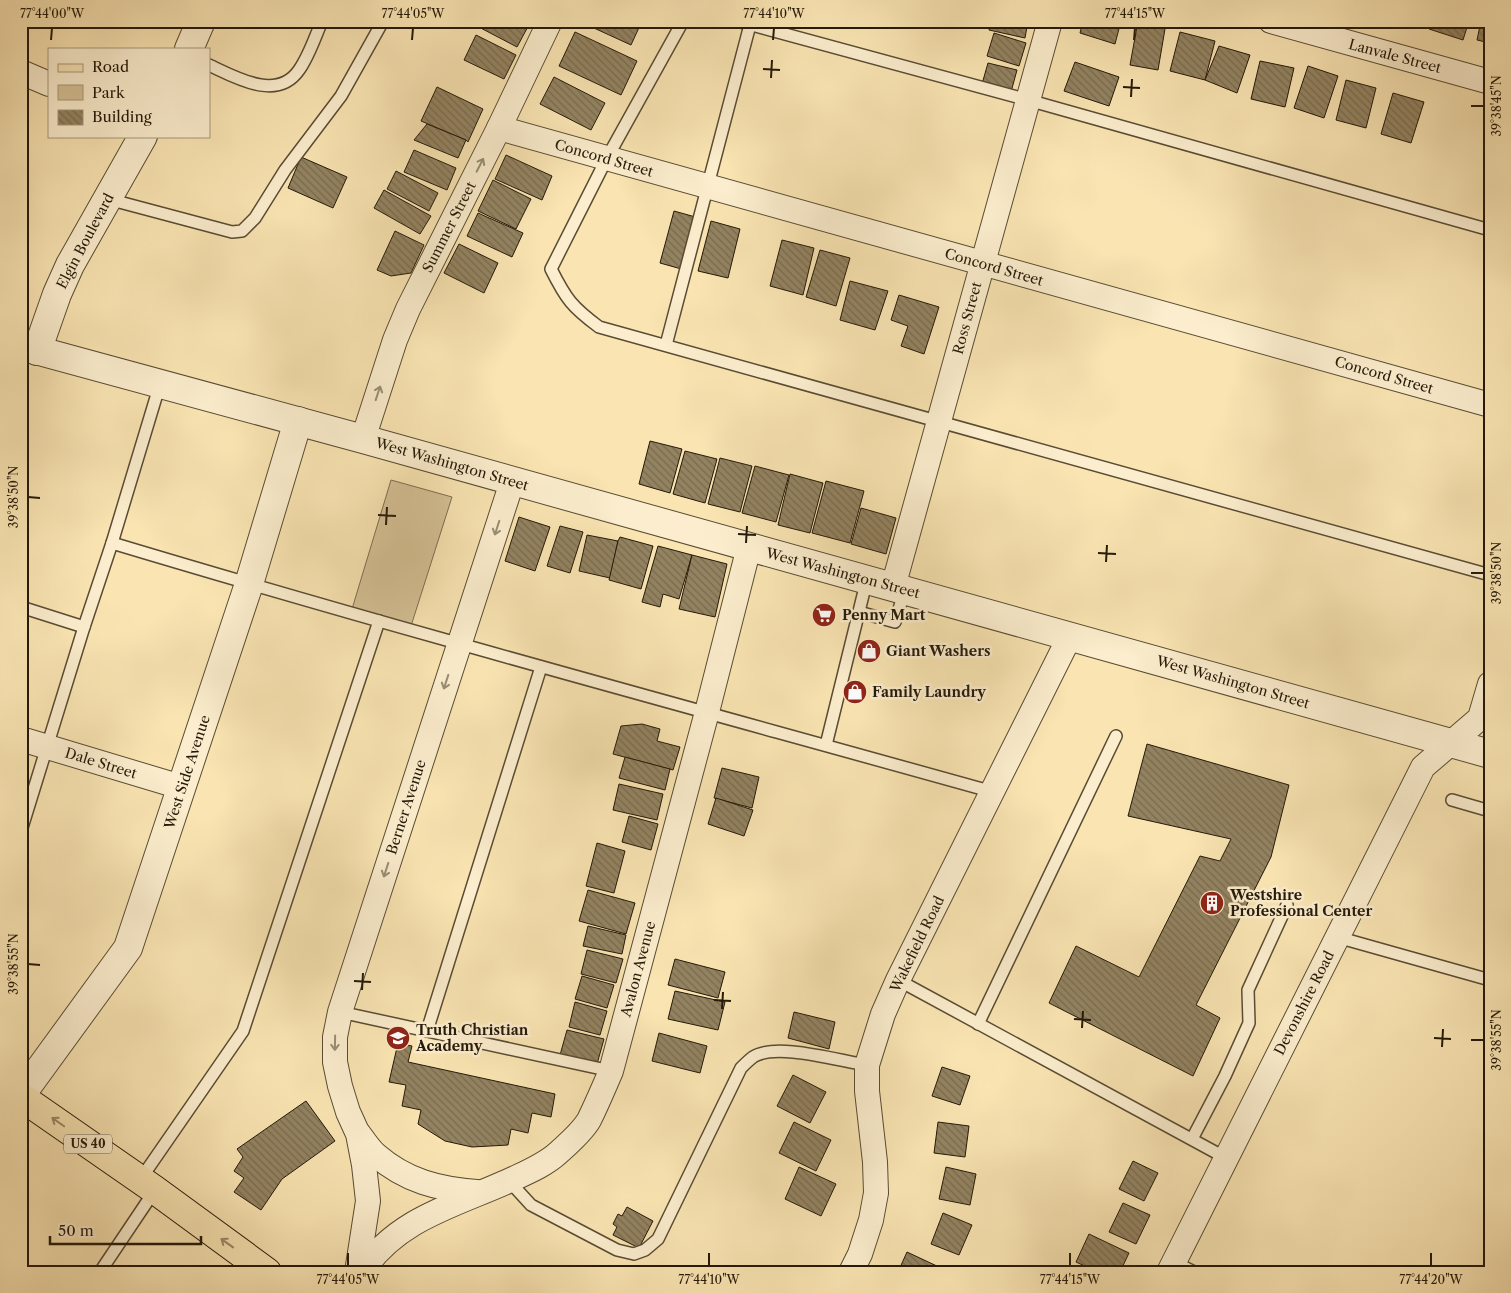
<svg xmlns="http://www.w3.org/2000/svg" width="1511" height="1293" font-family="'Libre Caslon Text',serif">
<defs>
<pattern id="building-back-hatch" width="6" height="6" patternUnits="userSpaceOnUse" patternTransform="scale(1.25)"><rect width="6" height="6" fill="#938361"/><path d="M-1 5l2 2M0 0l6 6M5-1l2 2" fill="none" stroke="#786a4e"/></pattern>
</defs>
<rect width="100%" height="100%" fill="#f9e4b2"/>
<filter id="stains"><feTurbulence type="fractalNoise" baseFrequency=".004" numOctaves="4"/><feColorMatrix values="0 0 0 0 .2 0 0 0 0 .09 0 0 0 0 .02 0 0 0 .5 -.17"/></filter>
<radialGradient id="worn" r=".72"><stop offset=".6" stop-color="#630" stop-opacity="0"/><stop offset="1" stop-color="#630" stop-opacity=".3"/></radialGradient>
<polygon fill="#d5c195" stroke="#7c6d4f" points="391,480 452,497 411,626 352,609"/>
<g fill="url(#building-back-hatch)" stroke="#241909">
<polygon points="475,21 531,21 517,47 473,24"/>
<polygon points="585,21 642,21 631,45 583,23"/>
<polygon points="991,21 1028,21 1025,38 989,30"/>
<polygon points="1083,21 1121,21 1115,44 1080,33"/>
<polygon points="1138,21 1166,23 1158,70 1130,65"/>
<polygon points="1432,21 1469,21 1463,40 1429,29"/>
<polygon points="1481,21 1490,21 1490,43 1477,40"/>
<polygon points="575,32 637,61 621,95 559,66"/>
<polygon points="1180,32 1215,41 1205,80 1170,71"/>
<polygon points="994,33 1026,43 1019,66 987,56"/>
<polygon points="476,35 516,55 504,79 464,60"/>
<polygon points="1219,46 1250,55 1237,93 1205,80"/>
<polygon points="1260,61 1294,68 1285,107 1251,99"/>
<polygon points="1075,62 1119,77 1109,106 1064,91"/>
<polygon points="988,63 1017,70 1011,92 982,84"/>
<polygon points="1308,66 1338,76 1324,118 1294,108"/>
<polygon points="554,77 605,103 591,130 540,104"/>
<polygon points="1346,80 1376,88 1366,128 1336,120"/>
<polygon points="437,87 483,109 468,142 466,140 421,121"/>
<polygon points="1393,93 1424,102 1411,143 1381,134"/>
<polygon points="427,124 466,140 458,158 414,140"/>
<polygon points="414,150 456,168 447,190 404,172"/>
<polygon points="506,155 552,176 542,200 495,179"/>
<polygon points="301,157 347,177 333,208 288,188"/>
<polygon points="396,171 438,193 429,211 387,189"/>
<polygon points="493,180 531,199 516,229 478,211"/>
<polygon points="384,190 431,216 420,234 374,208"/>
<polygon points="674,211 699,218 685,270 660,263"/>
<polygon points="478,213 523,233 512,257 467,236"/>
<polygon points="711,221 740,229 728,278 698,271"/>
<polygon points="395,231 424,245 411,273 391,276 377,270"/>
<polygon points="782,240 814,248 803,295 770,286"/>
<polygon points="459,244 498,263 484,293 444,273"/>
<polygon points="820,250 850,258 836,306 806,297"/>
<polygon points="850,281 888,291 875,330 840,320"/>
<polygon points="899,295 939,307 924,354 901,346 908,326 891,320"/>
<polygon points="650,441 682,449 670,493 639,484"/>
<polygon points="685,451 717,459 705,503 673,494"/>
<polygon points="720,458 752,466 740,512 708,504"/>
<polygon points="755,466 789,475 776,522 742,513"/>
<polygon points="790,474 823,483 810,533 778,525"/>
<polygon points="826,481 864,491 850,543 812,533"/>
<polygon points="861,508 896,518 886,554 851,544"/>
<polygon points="519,517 550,527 535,571 505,561"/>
<polygon points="560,526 583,532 570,573 547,566"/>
<polygon points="587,535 618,541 610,578 579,571"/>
<polygon points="620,537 653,546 641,589 609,580 618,541"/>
<polygon points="658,546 692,555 679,599 663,594 660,607 642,602"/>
<polygon points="692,555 727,564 715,617 679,609"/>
<polygon points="642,724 660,729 657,741 680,747 673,770 613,754 621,726"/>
<polygon points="1147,744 1289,785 1271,857 1196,1005 1220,1018 1193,1076 1049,1003 1076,946 1139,977 1200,856 1220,861 1231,839 1128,816"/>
<polygon points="625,757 670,769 665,790 619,778"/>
<polygon points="722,768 759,777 752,808 714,798"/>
<polygon points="619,784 663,794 657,820 613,810"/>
<polygon points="716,798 753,810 744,836 708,824"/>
<polygon points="629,816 658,824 651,850 622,842"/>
<polygon points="597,843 625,851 614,893 586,886"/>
<polygon points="588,890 635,903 626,934 579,921"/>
<polygon points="588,926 626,935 622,954 583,946"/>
<polygon points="587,950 623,959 616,983 581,974"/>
<polygon points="675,959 725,972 718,998 668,985"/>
<polygon points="582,976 614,985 607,1008 575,999"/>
<polygon points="675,991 725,1002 718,1030 668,1019"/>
<polygon points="575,1002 607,1011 600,1035 569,1027"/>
<polygon points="794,1012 835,1022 829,1049 788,1038"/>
<polygon points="567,1030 604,1039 597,1064 560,1055"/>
<polygon points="659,1033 707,1046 700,1073 652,1061"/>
<polygon points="398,1043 412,1046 408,1062 555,1094 551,1117 532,1113 528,1133 511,1129 508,1145 472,1147 445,1141 418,1124 421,1110 402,1106 406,1085 389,1082"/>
<polygon points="942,1067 970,1076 960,1105 932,1096"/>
<polygon points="793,1075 826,1092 810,1123 777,1106"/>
<polygon points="306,1101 335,1141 282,1179 261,1210 234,1192 244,1178 234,1171 243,1157 237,1149"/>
<polygon points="794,1122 831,1140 816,1171 779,1153"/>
<polygon points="938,1122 969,1126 965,1157 934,1153"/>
<polygon points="1133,1161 1158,1173 1144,1201 1119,1189"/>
<polygon points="799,1167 836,1184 821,1216 785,1199"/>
<polygon points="946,1167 976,1174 970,1205 939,1199"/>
<polygon points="1123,1203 1150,1215 1136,1244 1109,1232"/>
<polygon points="627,1207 653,1221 639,1248 613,1235 617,1227 613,1224 618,1214 622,1216"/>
<polygon points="943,1213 972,1225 959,1255 931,1244"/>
<polygon points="1089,1234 1129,1253 1120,1272 1098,1272 1076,1262"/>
<polygon points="907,1252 939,1267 936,1272 898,1272"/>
</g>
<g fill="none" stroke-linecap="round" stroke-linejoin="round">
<g stroke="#594c33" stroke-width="14">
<g id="service">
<path d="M 683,21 L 607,158 L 551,269 C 566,299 572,307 599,327 L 1490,575"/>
<polyline points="737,21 1028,100 1490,230"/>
<path d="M 209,65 C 235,77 277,102 299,70 C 309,56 315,37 322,21"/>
<polyline points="108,199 232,232 242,231 255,218 285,170 341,96 383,21"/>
<polyline points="666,345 751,21"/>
<path d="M 112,543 C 405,631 699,710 993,792"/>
<polyline points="21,607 84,627"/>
<polyline points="859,612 895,622 905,590"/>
<polyline points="826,745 867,579"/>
<polyline points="1452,800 1490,811"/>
<polyline points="21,831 84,627 112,543 160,384"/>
<polyline points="1337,937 1490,980"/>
<polyline points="898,980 1226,1158"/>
<polyline points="340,1012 611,1071"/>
<polyline points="978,1024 1116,736"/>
<polyline points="427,1031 541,667"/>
<polyline points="1192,1139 1225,1076 1249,1023 1248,990 1287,905"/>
<polyline points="140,1180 243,1031 379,621"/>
<path d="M 509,1181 L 531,1205 L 617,1250 L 634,1254 L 645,1250 L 658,1239 L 741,1068 C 745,1064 749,1060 753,1057 C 776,1042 839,1061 867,1065"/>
<polyline points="1174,1262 1194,1272"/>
<polyline points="100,1272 155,1190"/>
</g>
</g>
<g stroke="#594c33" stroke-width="26">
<g id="minor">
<polyline points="1271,21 1490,82"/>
<polyline points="21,72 49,84"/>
<polyline points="499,128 1490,405"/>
<polyline points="363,439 395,340 408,309 499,128 550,21"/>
<polyline points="893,587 1050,21"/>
<polyline points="21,739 181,787"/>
<path d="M 359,1134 C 364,1141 370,1150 376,1155 C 406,1181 438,1189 477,1192"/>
<polyline points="357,1272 368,1201 364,1165 358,1134 348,1112 340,1086 335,1062 335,1037 340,1012 512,482"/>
<path d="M 362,1272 C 397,1217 460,1204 515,1178 C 530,1171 546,1164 558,1153 C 568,1144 582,1132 589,1120 C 597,1104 604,1087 611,1071 L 707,712 L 749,547"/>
<polyline points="851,1272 860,1254 871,1220 876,1193 875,1162 867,1091 867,1065 883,1014 898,980 1070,636"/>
<polyline points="1169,1272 1423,767 1480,718 1490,684"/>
</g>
</g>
<g stroke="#594c33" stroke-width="30">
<g id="tertiary">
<polyline points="189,49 201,21"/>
<polyline points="21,346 363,439 1490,754"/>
<polyline points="37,351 57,294 70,265 143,136"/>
<polyline points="21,1095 128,948 249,584 298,421"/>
</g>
</g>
<g stroke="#241909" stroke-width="30">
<polyline id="primary" points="21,1097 155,1190 267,1272"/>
</g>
<use href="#service" stroke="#fbedcd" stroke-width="11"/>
<use href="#minor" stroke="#fbedcd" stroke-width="24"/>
<use href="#tertiary" stroke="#fbedcd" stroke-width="28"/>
<use href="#primary" stroke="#f9e4b2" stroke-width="28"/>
</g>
<defs><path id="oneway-shaft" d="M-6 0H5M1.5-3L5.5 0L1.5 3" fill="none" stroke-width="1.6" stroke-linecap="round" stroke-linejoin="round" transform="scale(1.25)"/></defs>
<g stroke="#9a8e75">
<use href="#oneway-shaft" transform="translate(480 165) rotate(-63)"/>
<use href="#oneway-shaft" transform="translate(378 393) rotate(-72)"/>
<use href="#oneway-shaft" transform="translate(497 528) rotate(108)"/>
<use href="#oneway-shaft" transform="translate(446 682) rotate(108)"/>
<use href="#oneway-shaft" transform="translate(386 870) rotate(108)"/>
<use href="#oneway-shaft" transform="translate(335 1043) rotate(91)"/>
</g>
<g stroke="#998966">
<use href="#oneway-shaft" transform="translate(58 1122) rotate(-145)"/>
<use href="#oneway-shaft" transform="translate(227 1243) rotate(-144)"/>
</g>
<path fill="none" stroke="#241909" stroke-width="2" d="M 51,40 L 52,28M 412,40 L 413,28M 773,40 L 774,28M 1134,40 L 1135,28M 763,69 L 780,70M 771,78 L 772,60M 1123,87 L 1140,88M 1131,97 L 1132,79M 1471,106 L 1484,106M 28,497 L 40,498M 378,515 L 396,516M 386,525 L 387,507M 738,534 L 756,535M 746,543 L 747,526M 1098,553 L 1116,554M 1106,562 L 1107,545M 1471,573 L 1484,573M 28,964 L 40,965M 354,981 L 371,982M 362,990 L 363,973M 714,1000 L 731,1001M 722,1009 L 723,992M 1074,1019 L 1091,1020M 1082,1028 L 1083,1011M 1434,1038 L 1451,1039M 1471,1040 L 1484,1040M 1442,1047 L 1443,1029M 348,1266 L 348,1253M 709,1266 L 709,1253M 1070,1266 L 1070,1253M 1431,1266 L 1431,1253"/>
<defs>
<g id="supermarket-disc" transform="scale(1.25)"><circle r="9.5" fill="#8f2418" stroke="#fbedcd"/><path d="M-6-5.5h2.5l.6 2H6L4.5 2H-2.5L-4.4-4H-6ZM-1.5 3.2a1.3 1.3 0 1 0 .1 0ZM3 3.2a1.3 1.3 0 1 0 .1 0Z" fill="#fff"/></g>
<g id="shop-disc" transform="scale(1.25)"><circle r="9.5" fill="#8f2418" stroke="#fbedcd"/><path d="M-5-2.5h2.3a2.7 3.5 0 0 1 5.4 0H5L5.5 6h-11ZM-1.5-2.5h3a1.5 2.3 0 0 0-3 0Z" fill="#fff"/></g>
<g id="building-disc" transform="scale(1.25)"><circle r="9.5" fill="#8f2418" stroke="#fbedcd"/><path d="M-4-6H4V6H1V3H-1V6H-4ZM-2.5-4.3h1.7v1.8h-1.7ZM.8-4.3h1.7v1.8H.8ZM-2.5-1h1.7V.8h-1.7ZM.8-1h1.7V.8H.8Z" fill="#fff"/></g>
<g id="school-disc" transform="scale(1.25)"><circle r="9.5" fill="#8f2418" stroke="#fbedcd"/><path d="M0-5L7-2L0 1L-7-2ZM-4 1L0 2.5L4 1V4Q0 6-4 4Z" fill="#fff"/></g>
</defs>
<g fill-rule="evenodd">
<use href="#supermarket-disc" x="824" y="615"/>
<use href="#shop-disc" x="869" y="651"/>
<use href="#shop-disc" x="855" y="692"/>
<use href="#building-disc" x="1212" y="903"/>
<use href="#school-disc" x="398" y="1038"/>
</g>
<g text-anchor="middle" stroke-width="5" stroke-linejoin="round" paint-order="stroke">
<rect fill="#fbedcd" stroke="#645944" stroke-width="1" x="64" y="1134.5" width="48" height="19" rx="4"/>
<g font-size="12" font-weight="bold" fill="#241909">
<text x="88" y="1148">US 40</text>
</g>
<g font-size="14" fill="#241909" stroke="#fbedcd">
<text transform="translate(1395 56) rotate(15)" y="5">Lanvale Street</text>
<text transform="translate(604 158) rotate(16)" y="5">Concord Street</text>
<text transform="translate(449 227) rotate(-63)" y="5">Summer Street</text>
<text transform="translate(85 241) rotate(-62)" y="5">Elgin Boulevard</text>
<text transform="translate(994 267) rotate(16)" y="5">Concord Street</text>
<text transform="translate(967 318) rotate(-75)" y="5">Ross Street</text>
<text transform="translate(1384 375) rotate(16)" y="5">Concord Street</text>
<text transform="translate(452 464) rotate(16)" y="5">West Washington Street</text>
<text transform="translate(843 573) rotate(15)" y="5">West Washington Street</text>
<text transform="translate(1233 682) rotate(16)" y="5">West Washington Street</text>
<text transform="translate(101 763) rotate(17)" y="5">Dale Street</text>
<text transform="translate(187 772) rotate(-72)" y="5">West Side Avenue</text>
<text transform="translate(406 807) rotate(-72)" y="5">Berner Avenue</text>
<text transform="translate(917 944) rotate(-64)" y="5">Wakefield Road</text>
<text transform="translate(638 969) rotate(-75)" y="5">Avalon Avenue</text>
<text transform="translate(1304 1003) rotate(-63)" y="5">Devonshire Road</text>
</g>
<g font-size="14" font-weight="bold" fill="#241909" stroke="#fbedcd" text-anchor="start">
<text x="842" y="620">Penny Mart</text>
<text x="886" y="656">Giant Washers</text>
<text x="872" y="697">Family Laundry</text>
<text x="1230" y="900">Westshire<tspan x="1230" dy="16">Professional Center</tspan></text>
<text x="416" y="1035">Truth Christian<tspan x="416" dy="16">Academy</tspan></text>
</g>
</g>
<rect width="1511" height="1293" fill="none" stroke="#f9e4b2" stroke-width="55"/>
<rect x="48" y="48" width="162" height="90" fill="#fbedcd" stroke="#a5987f"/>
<rect x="58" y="64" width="25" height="8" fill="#f9e4b2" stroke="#a5987f"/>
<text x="92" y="72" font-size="15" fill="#241909">Road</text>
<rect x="58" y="85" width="25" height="15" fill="#d5c195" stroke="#a5987f"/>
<text x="92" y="98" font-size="15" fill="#241909">Park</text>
<rect x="58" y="110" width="25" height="15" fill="url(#building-back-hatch)" stroke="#a5987f"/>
<text x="92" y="122" font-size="15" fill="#241909">Building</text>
<path d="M50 1236v8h151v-8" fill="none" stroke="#241909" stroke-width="2.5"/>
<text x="58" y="1236" font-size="15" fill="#241909" stroke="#fbedcd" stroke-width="4" paint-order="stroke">50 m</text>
<rect x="28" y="28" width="1456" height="1238" fill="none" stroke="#241909" stroke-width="2"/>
<g font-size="12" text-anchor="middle" fill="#241909">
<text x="52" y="18">77°44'00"W</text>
<text x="413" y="18">77°44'05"W</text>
<text x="774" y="18">77°44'10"W</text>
<text x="1135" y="18">77°44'15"W</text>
<text transform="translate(1497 106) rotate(-90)" y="4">39°38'45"N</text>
<text transform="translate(14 497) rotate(-90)" y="4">39°38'50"N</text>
<text transform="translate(1497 573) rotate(-90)" y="4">39°38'50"N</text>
<text transform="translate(14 964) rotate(-90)" y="4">39°38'55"N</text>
<text transform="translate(1497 1040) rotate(-90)" y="4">39°38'55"N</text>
<text x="348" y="1284">77°44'05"W</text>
<text x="709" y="1284">77°44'10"W</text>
<text x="1070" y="1284">77°44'15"W</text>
<text x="1431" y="1284">77°44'20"W</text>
</g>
<rect width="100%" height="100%" filter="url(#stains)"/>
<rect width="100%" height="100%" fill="url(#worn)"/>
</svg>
